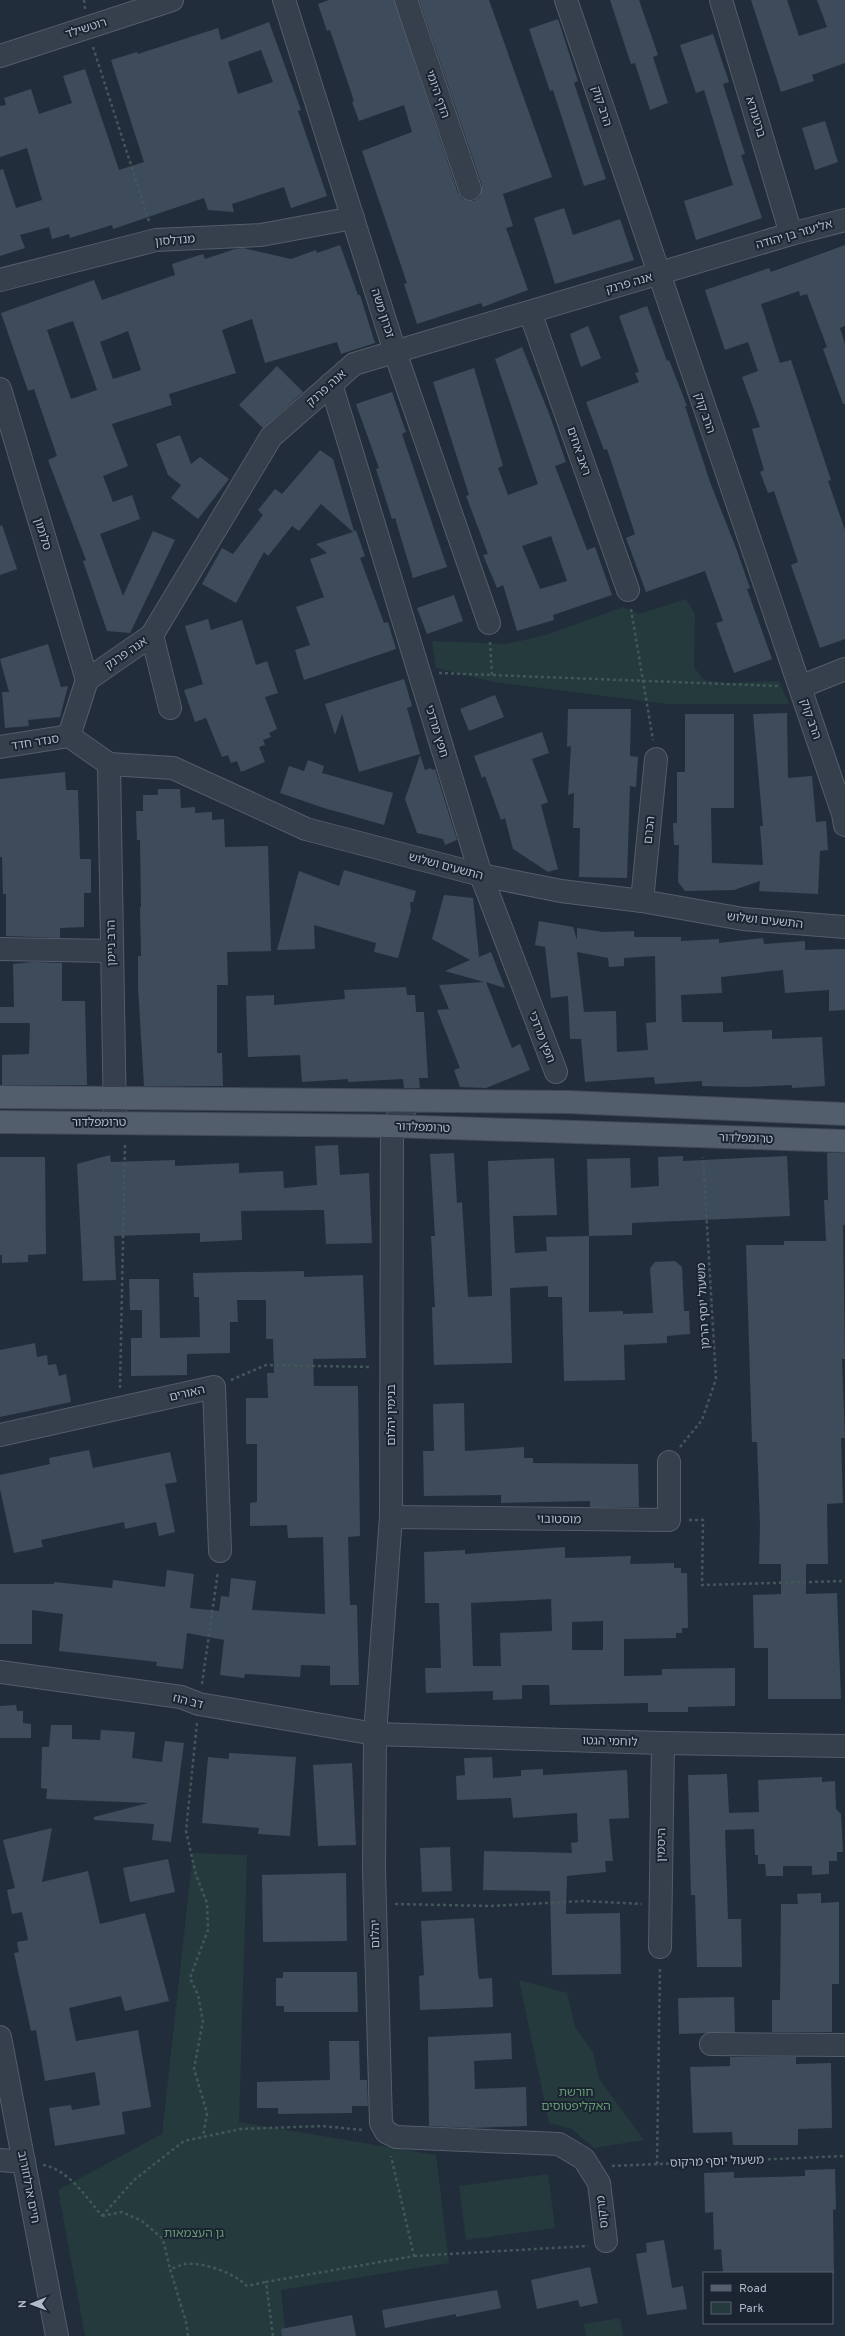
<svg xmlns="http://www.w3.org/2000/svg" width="845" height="2336" font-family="Overpass,'Noto Sans Hebrew',sans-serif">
<rect width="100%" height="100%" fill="#222d3c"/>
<g fill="#243a3d">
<polygon points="686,599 695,614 694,667 704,680 724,683 779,681 789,704 668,704 494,682 436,668 432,641 507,644 549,634 623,607 639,614"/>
<polygon points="193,1853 247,1855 239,2122 436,2155 449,2263 281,2290 286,2336 85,2336 58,2190 162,2134"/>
<polygon points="519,1980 567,1993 575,2027 593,2052 599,2079 644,2140 594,2148 572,2129 549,2123"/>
<polygon points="548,2174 555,2228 466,2240 459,2186"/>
<polygon points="620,2318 623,2336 586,2336 584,2324"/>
</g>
<g fill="#3e4b5b" fill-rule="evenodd">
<polygon points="329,0 394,0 458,193 462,199 468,201 474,201 480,197 482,185 419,0 489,0 552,177 503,194 513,226 506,228 528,290 483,307 481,303 417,324 404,284 407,283 362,151 412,132 404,105 359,121 352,102 354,101 330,30 327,31 318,4"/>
<polygon points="610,0 639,0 658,55 653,57 668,103 650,110 635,63 631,64"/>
<polygon points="751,0 787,0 799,36 827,27 817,0 845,0 845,63 812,75 814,81 781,92"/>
<polygon points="558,19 578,81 574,83 606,179 584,186 553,90 550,91 529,29"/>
<path d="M 269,22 L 301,110 L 298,111 L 327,196 L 291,208 L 284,187 L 232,204 L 234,212 L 208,210 L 204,198 L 113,229 L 112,225 L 70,238 L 69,234 L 52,239 L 49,227 L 20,235 L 25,248 L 0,256 L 0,170 L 3,169 L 16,208 L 42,200 L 27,148 L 0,157 L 0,106 L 6,105 L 4,98 L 31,89 L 39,114 L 72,103 L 63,76 L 85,69 L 119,170 L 144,162 L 111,60 L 137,52 L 138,54 L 218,28 L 221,40 ZM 261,50 L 273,82 L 238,94 L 228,62 Z"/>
<polygon points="713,34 729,82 723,84 745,154 741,155 762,218 696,240 684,201 733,185 704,90 696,93 680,45"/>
<polygon points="825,121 838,162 815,170 802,128"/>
<polygon points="564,208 573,235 620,219 634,260 555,284 534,218"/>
<path d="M 340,245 L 358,295 L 360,295 L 375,343 L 341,354 L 337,342 L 265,363 L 252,319 L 222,330 L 236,373 L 169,394 L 172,405 L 112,424 L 128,466 L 103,476 L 113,502 L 132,495 L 140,519 L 100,534 L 123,596 L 153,531 L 175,540 L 130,633 L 107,631 L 83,561 L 86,560 L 48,460 L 57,456 L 34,389 L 28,391 L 1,313 L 94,280 L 102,300 L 175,275 L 172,264 L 203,254 L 205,259 L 235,249 L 243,248 L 291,259 L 316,250 L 317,253 ZM 73,321 L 97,390 L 71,399 L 47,330 ZM 128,331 L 141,370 L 113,379 L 100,342 Z"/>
<polygon points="845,245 845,326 840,328 845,344 845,404 843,404 823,349 827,347 807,294 800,296 799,291 761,304 780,363 791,360 831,480 828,481 845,530 845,639 820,648 791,565 798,562 774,491 768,493 760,472 764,470 752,429 760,427 742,377 758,371 748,342 725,350 705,290 769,268 771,272"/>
<polygon points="647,306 667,361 669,360 687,406 685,406 710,482 736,548 750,588 747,589 772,659 734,673 716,623 723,621 705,571 646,592 626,538 635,534 607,449 604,450 586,402 639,382 635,373 639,372 619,316"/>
<polygon points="588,326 601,358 581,367 570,334"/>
<path d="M 522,347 L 550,416 L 566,462 L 555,466 L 587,550 L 595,547 L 612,595 L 553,615 L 554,620 L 517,631 L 503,585 L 497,588 L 483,555 L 488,554 L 466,496 L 469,495 L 433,382 L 474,368 L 503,466 L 498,468 L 508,495 L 538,484 L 495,359 ZM 551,536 L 567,581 L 540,589 L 522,546 Z"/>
<polygon points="277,366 303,392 263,428 239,405"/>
<polygon points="392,392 406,432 402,434 447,567 413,578 395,518 392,519 376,469 379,468 356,404"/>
<polygon points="180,435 191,464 200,457 229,479 198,519 171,498 181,485 168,475 156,444"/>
<polygon points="320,450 333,459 354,531 356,530 365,556 360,558 384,623 388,622 396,649 304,680 295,650 310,645 296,607 324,597 310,559 327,553 316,544 353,532 321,504 299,531 292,526 268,556 264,552 236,603 202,584 222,548 233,554 263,515 258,510 275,489 282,494"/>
<polygon points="2,525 17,569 0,575 0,526"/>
<polygon points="454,595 463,621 427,634 417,608"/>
<polygon points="208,619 211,630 242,620 256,665 267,661 278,693 265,697 277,729 269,733 271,737 263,740 265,745 259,747 265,762 241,772 237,761 231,763 228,755 222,757 206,718 195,722 184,690 203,684 185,626"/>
<polygon points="48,644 61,687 68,686 60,717 28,720 29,726 5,728 2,692 9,692 0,659"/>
<polygon points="404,679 412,706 407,708 420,754 359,772 342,714 335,735 325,704"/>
<polygon points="495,695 504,717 469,731 460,709"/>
<polygon points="568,709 631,709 630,756 638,757 636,787 630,786 627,878 579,877 580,828 573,828 574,793 568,795 571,746 567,747"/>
<polygon points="787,713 788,778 812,776 816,822 826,821 828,850 820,851 818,894 759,891 760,881 734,890 685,891 678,882 679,845 674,845 673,823 677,823 677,772 685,772 685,714 734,714 734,808 711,808 712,863 763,865 760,826 763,826 753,714"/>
<polygon points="542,732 549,753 532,759 548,802 541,805 558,869 548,872 513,849 505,818 501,820 485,776 482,778 474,756"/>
<polygon points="420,755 425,770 431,768 432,770 435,769 457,840 445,845 443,839 417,833 405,799"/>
<polygon points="308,760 324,766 322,773 393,793 384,825 324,808 280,793 289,766 304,771"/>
<polygon points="65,772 66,790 78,790 80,859 91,859 91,893 84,893 84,927 60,928 60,938 6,936 6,894 3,894 2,857 0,857 0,779"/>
<polygon points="158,789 180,789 181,808 195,807 195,813 212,812 212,820 224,819 225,847 268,846 271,951 227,952 228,985 217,985 217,1053 222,1053 223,1086 144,1086 138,987 138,956 141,956 140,907 141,907 140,840 137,840 136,811 143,811 143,795 158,795"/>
<polygon points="344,870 416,891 413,902 410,902 411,910 398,958 374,952 376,943 314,925 315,949 277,950 299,871 339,886"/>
<polygon points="444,895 473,898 479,957 491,952 505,988 486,982 512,1048 520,1044 530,1070 486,1088 460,1087 454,1070 460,1068 437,1010 449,1009 439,985 484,982 445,971 470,960 432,939"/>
<path d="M 539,921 L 573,927 L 577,940 L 577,928 L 603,932 L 634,931 L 634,937 L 681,937 L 681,941 L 719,939 L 719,943 L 763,938 L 764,944 L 805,941 L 805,950 L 845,949 L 845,1010 L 829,1011 L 829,990 L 785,993 L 783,970 L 721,977 L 722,993 L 681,995 L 682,1022 L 723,1022 L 723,1032 L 772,1030 L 772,1039 L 822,1037 L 825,1086 L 792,1088 L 792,1085 L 745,1087 L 702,1086 L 702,1081 L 655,1084 L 654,1077 L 585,1082 L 581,1039 L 570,1039 L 568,996 L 551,998 L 545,947 L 535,945 ZM 577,952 L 608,958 L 609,967 L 624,966 L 624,958 L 655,956 L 656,1022 L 646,1023 L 648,1050 L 617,1052 L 616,1011 L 584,1012 Z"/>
<polygon points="33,962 62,963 62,1001 85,1001 87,1085 2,1085 2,1055 29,1054 30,1023 0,1023 0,1007 14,1007 13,964"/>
<polygon points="406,987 407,995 415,995 416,1012 424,1012 428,1078 419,1078 420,1088 404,1088 403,1079 348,1082 348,1079 302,1082 300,1055 248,1057 246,996 274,995 274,1005 345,999 344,990"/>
<polygon points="338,1145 340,1175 369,1173 372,1243 326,1244 324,1210 241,1211 242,1240 200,1242 200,1233 114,1236 116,1280 83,1281 77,1164 110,1155 111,1162 175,1160 175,1166 239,1163 239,1173 283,1171 284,1188 317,1185 315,1146"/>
<polygon points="454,1153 457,1203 462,1202 468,1297 492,1296 488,1161 554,1158 557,1215 513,1216 515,1253 547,1251 546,1237 589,1236 589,1312 623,1311 623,1314 653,1313 650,1268 655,1262 675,1261 682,1267 684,1311 689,1311 690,1334 667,1336 667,1343 624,1345 625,1380 564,1381 562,1297 548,1297 548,1286 510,1288 512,1363 434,1365 432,1307 435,1307 431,1236 435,1236 430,1154"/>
<polygon points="827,1153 845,1153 845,1225 843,1225 845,1359 842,1359 845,1438 841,1438 843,1503 827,1504 828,1564 806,1564 806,1594 837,1593 841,1699 768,1699 768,1648 754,1648 753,1595 781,1594 781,1564 759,1564 760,1526 757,1442 752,1442 746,1245 784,1245 784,1241 826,1241 824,1200 828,1200"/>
<polygon points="683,1156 683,1161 787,1156 790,1216 632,1223 632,1235 589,1236 587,1159 630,1158 631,1188 659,1186 658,1157"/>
<polygon points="0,1157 45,1157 46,1254 28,1255 28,1262 2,1263 2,1255 0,1255"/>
<polygon points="304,1271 304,1277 363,1275 366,1358 313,1359 314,1386 358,1386 360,1536 348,1537 350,1605 357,1605 359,1685 330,1685 330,1666 301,1665 300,1677 245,1674 244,1678 220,1675 224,1640 187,1633 183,1669 156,1666 157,1662 59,1651 63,1614 32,1610 32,1644 0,1644 0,1584 54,1584 54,1582 112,1588 113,1580 165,1587 167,1570 194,1574 190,1608 219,1611 221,1596 229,1597 231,1578 256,1581 252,1610 325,1614 323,1537 288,1538 287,1525 250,1526 250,1503 257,1502 257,1444 246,1444 246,1398 268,1398 267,1373 274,1373 273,1339 266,1339 266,1300 237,1300 238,1322 230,1322 230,1353 187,1354 187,1375 131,1376 131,1338 142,1338 142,1310 130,1310 129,1279 159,1279 160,1338 200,1337 199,1297 194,1297 193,1273"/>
<polygon points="35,1343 37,1357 47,1355 48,1365 56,1364 59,1376 66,1374 71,1402 0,1417 0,1350"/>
<polygon points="464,1403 465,1451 524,1447 524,1458 533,1458 533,1463 638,1464 639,1507 590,1507 590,1501 501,1503 501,1495 424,1496 423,1451 434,1451 433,1404"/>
<polygon points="89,1450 93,1468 170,1452 177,1482 165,1484 175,1532 159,1536 156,1522 125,1529 124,1522 41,1540 43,1547 14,1553 0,1489 0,1475 50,1464 49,1458"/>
<path d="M 565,1547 L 565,1558 L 631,1556 L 630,1564 L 674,1563 L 674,1568 L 681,1568 L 681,1573 L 687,1573 L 688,1628 L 682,1628 L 682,1633 L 676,1633 L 676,1638 L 624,1639 L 624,1676 L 662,1675 L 662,1669 L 735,1668 L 735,1706 L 688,1707 L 688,1712 L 648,1712 L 648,1703 L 550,1705 L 549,1685 L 522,1685 L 522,1699 L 493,1700 L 493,1691 L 426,1693 L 425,1668 L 441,1668 L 439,1603 L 425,1603 L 424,1552 L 465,1550 L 465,1554 ZM 551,1599 L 552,1631 L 500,1633 L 501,1666 L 473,1666 L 471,1603 ZM 603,1621 L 603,1650 L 572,1650 L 572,1622 Z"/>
<polygon points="16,1705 17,1711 23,1711 23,1723 31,1724 31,1738 0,1738 0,1706"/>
<polygon points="51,1725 72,1725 72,1739 100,1740 101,1730 135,1732 132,1758 162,1762 165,1741 184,1743 171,1842 152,1840 154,1824 94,1820 94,1817 148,1803 46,1799 47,1789 41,1788 42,1747 49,1747"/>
<polygon points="229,1753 296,1757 290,1836 258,1834 259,1828 202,1823 208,1757 229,1759"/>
<polygon points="492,1757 493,1778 521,1776 521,1770 543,1769 543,1775 627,1770 629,1818 609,1819 613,1861 605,1861 606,1872 567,1876 566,1914 620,1913 621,1974 552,1975 550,1891 483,1890 484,1851 572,1853 571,1843 578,1842 577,1813 513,1818 511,1798 457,1800 456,1776 465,1775 464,1758"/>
<polygon points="352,1763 356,1845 318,1846 313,1765"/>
<polygon points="727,1774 729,1813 759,1812 758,1780 822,1777 822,1782 835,1781 836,1809 841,1814 843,1852 837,1852 837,1861 829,1861 829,1874 812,1875 812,1866 783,1866 783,1876 766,1876 765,1864 758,1864 758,1855 755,1855 754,1829 725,1830 728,1919 741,1919 742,1967 697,1967 695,1895 691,1895 688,1775"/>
<polygon points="52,1828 42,1882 88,1871 100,1924 145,1913 169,2001 125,2011 121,1996 69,2008 76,2041 138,2030 151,2107 122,2112 125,2134 55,2146 49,2108 71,2105 72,2110 100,2105 95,2072 45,2081 36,2030 31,2031 14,1953 19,1952 17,1942 28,1940 22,1912 12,1914 7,1890 15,1888 3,1840"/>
<polygon points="450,1847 452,1891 422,1892 420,1848"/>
<polygon points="168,1859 175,1892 130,1902 123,1868"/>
<polygon points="346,1873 347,1941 263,1942 262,1875"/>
<polygon points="821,1893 821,1903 839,1902 839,1984 832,1984 832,2032 772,2032 772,2000 780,2000 781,1904 798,1904 797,1894"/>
<polygon points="474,1918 478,1973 479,1979 492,1978 493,2007 420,2010 419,1976 424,1975 421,1921"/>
<polygon points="283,1972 357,1972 358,2012 284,2012 284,2006 276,2006 276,1978 283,1978"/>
<polygon points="734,1997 735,2032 679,2034 678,1998"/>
<polygon points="511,2033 512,2059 474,2061 475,2089 526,2087 527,2126 472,2128 429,2126 428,2037"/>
<polygon points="329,2041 359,2041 360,2080 367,2080 368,2106 352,2106 352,2113 278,2114 278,2108 257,2108 257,2082 330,2080"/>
<polygon points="730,2057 796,2057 796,2064 831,2063 832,2128 798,2129 798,2145 733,2145 732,2132 693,2133 690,2067 730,2066"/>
<polygon points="835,2169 836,2209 833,2210 834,2273 723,2273 721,2249 714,2250 713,2212 705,2213 704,2173 734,2172 734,2178 774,2177 805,2176 805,2170"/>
<polygon points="664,2240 672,2288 683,2286 687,2309 647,2315 636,2254 647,2252 646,2243"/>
<polygon points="590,2267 598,2303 580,2307 578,2300 537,2309 531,2280"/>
<polygon points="497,2290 501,2308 456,2317 456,2314 385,2328 382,2310"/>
<polygon points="352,2315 356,2336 282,2336 281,2329"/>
</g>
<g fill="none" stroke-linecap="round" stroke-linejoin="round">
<g stroke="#545d6a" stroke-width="24">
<g id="minor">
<polyline points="284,0 395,352 489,623"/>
<polyline points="406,0 470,189"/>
<polyline points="566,0 843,814 845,825"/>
<polyline points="721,0 791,234"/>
<polyline points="0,56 172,0"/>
<polyline points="0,280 156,240 261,235 353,218"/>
<polyline points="530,312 628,590"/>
<polyline points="331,384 481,875 556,1072"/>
<polyline points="0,389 87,680"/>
<polyline points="152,635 170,708"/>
<polyline points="800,687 845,669"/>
<polyline points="69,736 87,680 152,635 271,437 354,364 791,234 845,220"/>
<polyline points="69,736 109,764 173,768 306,829 481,875 561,891 642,901 743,919 845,927"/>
<polyline points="0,747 69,736"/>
<polyline points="109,764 115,1122"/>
<polyline points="642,901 656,759"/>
<polyline points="0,949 111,951"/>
<polyline points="410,1101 392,1126 391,1517 375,1734 374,1870 381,2123 386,2132 396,2137 559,2144 584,2159 599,2183 606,2241"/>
<polyline points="0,1435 214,1387 220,1551"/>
<polyline points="391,1517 669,1520 669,1462"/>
<polyline points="0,1672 181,1697 199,1704 375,1734 663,1743 845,1746"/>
<polyline points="660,1947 663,1743"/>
<polyline points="0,2037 57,2336"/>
<polyline points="711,2044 845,2045"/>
<polyline points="0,2160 24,2162"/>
</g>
</g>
<g stroke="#3f4855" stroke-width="24">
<g id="major">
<polyline points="0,1097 568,1102 845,1114"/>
<polyline points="0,1122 392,1126 845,1141"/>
</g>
</g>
<g stroke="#42575a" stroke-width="2.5" stroke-dasharray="3 3" stroke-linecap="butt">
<polyline points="84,0 85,9"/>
<polyline points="93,47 149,221"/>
<polyline points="631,609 653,740"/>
<polyline points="490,642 492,675"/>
<polyline points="439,673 778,686"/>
<polyline points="231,1380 266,1365 371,1367"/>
<polyline points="120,1388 125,1143"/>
<polyline points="680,1447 702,1420 716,1379 703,1157"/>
<polyline points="689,1520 703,1520 702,1585 845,1581"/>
<polyline points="202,1684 218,1571"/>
<polyline points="197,1723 186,1831 196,1875 207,1903 208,1930 190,1978 198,1995 203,2021 194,2069 207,2113 203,2137"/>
<polyline points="395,1904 491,1906 583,1901 642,1904"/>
<polyline points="657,2164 660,1966"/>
<path d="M 43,2165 C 68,2169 87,2198 102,2216"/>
<polyline points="612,2166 845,2156"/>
<polyline points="102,2216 134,2180 184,2141 241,2129 322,2126 363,2130"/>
<polyline points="102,2216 122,2212 142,2221 163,2239 170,2269"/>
<polyline points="414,2256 588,2246"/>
<path d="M 188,2336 L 186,2322 L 170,2269 C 175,2268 180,2265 185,2264 C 204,2262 234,2273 247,2286 L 266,2282"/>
<polyline points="273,2336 266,2282 414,2256 391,2156"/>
</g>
<use href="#minor" stroke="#363f4c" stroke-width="22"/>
<use href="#major" stroke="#535e6c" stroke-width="22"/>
</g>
<g text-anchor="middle" stroke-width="4" stroke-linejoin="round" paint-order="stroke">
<g font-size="12" fill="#b1bac8" stroke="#1b2431">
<text transform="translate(86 28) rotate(-18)" y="4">רוטשילד</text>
<text transform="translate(438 94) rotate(71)" y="4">הדף היומי</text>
<text transform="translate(602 106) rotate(72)" y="4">הרב קוק</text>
<text transform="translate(756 117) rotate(73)" y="4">ברטנורא</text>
<text transform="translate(794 234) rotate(-16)" y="4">אליעזר בן יהודה</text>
<text transform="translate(175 240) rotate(-5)" y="4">מנדלסון</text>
<text transform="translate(629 283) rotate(-16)" y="4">אנה פרנק</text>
<text transform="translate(383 313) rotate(72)" y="4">זכרון משה</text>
<text transform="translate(326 388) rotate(-42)" y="4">אנה פרנק</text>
<text transform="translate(705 413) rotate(71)" y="4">הרב קוק</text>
<text transform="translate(579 451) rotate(71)" y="4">ראב אחים</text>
<text transform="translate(43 534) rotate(73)" y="4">סלומון</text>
<text transform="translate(126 653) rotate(-34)" y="4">אנה פרנק</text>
<text transform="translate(811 719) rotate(71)" y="4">הרב קוק</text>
<text transform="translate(437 731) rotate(73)" y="4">חפץ מרדכי</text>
<text transform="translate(35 742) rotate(-9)" y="4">סנדר חדד</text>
<text transform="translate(649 830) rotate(-84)" y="4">הכרם</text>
<text transform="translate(446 866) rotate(15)" y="4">התשעים ושלוש</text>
<text transform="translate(765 920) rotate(6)" y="4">התשעים ושלוש</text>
<text transform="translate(111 943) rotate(-91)" y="4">הרב ניימן</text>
<text transform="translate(542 1037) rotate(69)" y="4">חפץ מרדכי</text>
<text x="99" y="1126">טרומפלדור</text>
<text transform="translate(423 1127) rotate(2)" y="4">טרומפלדור</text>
<text transform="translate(746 1138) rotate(2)" y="4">טרומפלדור</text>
<text transform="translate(703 1306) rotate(-93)" y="4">משעול יוסף הרמן</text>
<text transform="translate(187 1393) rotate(-13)" y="4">האורים</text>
<text transform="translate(391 1415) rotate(-90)" y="4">בנימין יהלום</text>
<text transform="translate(559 1519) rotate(1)" y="4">מוסטובוי</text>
<text transform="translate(188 1701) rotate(14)" y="4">דב הוז</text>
<text transform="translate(610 1741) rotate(2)" y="4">לוחמי הגטו</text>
<text transform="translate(661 1845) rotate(-89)" y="4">היסמין</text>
<text transform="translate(375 1934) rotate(-91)" y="4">יהלום</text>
<text transform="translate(717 2161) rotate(-2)" y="4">משעול יוסף מרקוס</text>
<text transform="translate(29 2187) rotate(79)" y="4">חיים ארלוזורוב</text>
<text transform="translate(602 2212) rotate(-97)" y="4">מרקוס</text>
</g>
<g font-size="12" fill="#679a73" stroke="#1b2431">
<text x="576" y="2096">חורשת<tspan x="576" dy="14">האקליפטוסים</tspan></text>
<text x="194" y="2237">גן העצמאות</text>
</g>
</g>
<rect x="703" y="2272" width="130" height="52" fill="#1b2431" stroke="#57606d"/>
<rect x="711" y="2285" width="20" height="6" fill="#535e6c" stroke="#57606d"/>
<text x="739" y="2292" font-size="12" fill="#b1bac8">Road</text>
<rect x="711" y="2302" width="20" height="12" fill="#243a3d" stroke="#57606d"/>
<text x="739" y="2312" font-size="12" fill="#b1bac8">Park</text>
<g transform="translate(32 2304) rotate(269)" stroke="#1b2431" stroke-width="3" paint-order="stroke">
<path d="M0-3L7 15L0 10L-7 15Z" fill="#b1bac8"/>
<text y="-6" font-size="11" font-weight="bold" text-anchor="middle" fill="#b1bac8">N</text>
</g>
</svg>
